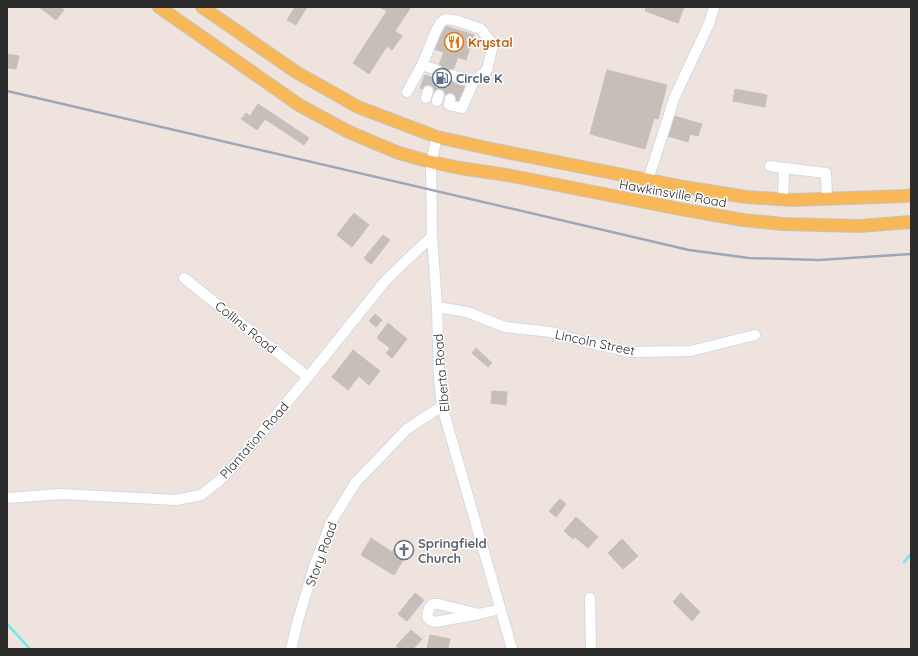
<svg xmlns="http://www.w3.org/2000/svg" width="918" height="656" font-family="Quicksand,sans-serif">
<rect width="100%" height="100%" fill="#eee4dd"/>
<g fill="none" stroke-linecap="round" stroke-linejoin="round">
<g stroke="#6ae8f6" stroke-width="2.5">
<polyline points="904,562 911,554"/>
<polyline points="7,624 30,649"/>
</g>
</g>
<g fill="#c6beb9" stroke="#c9bfb6">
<polygon points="39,7 60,7 64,10 56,20"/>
<polygon points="295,7 307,7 296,25 287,20"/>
<polygon points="382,7 411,7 395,31 402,36 392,50 387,46 369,74 353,63 387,11 381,8"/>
<polygon points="646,7 684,7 678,23 645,11"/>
<polygon points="442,25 474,35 466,60 434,49"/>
<polygon points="444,52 458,57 449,81 465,87 459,103 420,88 425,75 434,78"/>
<polygon points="7,54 19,56 16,69 7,68"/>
<polygon points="607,70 667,85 658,119 654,118 645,149 590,134"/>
<polygon points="735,89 767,95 765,107 733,101"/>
<polygon points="258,104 309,138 304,145 265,119 257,130 241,119 246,113 250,116"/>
<polygon points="674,116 702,124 698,136 690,134 688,142 668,136"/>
<polygon points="354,213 369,225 352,247 337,235"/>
<polygon points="383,235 390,240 371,264 364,258"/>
<polygon points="375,314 382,320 376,327 369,321"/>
<polygon points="388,323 407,339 392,358 386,353 390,348 377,338"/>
<polygon points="476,348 492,363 488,367 472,353"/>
<polygon points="353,350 380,371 369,385 359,376 348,390 332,377"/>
<polygon points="492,391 507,392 506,405 491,403"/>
<polygon points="560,499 566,504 556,517 549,511"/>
<polygon points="576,517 598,537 588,548 575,537 573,539 564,531"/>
<polygon points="371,538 392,552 395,547 407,554 394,575 361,555"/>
<polygon points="622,539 638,556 623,569 608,553"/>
<polygon points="415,593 424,600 407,621 398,614"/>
<polygon points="681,593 700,612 692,621 673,602"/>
<polygon points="411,630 422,639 413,649 400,649 396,646"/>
<polygon points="430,635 450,639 448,649 427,649"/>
</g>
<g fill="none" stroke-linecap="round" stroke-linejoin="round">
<g stroke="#c7bfb9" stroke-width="10" stroke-dasharray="10 5" stroke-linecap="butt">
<polyline points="428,91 433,77"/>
<polyline points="439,95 446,73"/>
<polyline points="450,99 456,84"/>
</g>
<g stroke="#d2d9e5" stroke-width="12">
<g id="minor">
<polyline points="422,65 437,70"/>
<polyline points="451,75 474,81"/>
<polyline points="407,92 422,65 436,31 441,22 446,19 455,20 481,29 493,45 487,70 474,81 462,108 449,105 450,99"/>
<polyline points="426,98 428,91"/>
<polyline points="437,101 439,95"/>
<polyline points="437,137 431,162 432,236 437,307 439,377 442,406 512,649"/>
<polyline points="770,166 784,168"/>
<polyline points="648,180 675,96 709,24 714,7"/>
<polyline points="783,199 784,168 826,173 827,199"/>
<polyline points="184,278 308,377"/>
<polyline points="437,307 467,312 505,327 551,332 585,342 632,352 691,351 755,335"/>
<polyline points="7,498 61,494 176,500 201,495 219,481 232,468 308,377 386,280 432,236"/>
<polyline points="590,598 591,649"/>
<polyline points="479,614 438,604 433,604 429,608 427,617 430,620 435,622 479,614 500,609"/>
<polyline points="291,649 298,620 315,564 331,522 356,482 407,429 442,406"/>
</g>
</g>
<g stroke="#c4c4c4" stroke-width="14">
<g id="major">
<polyline points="159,7 299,105 347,131 370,141 399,153 431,162 460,168 507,175 680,209 743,220 783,224 859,226 911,222"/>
<polyline points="202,7 296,72 358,107 437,137 496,150 684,187 746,197 793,200 906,196 911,195"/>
</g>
</g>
<use href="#minor" stroke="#fff" stroke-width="10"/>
<use href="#major" stroke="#f9b857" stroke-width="12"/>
<polyline stroke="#9fa6b7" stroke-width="2.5" points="7,91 689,250 749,258 819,260 911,254"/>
</g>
<defs>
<g id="restaurant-ring" transform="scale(1)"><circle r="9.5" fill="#fff" stroke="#e8710a" stroke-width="1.5"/><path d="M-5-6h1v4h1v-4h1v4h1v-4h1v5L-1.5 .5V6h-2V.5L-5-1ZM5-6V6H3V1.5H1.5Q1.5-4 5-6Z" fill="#e8710a"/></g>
<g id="fuel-ring" transform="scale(1)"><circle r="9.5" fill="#fff" stroke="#5c6f8a" stroke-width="1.5"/><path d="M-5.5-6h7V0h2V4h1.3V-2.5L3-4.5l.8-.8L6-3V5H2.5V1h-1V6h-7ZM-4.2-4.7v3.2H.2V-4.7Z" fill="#5c6f8a"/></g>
<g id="church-ring" transform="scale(1)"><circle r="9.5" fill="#fff" stroke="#6b7280" stroke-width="1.5"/><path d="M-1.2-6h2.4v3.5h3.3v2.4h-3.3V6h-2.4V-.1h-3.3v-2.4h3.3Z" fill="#6b7280"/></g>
</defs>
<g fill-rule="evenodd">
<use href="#restaurant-ring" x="454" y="42"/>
<use href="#fuel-ring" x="442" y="78"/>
<use href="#church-ring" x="404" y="550"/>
</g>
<g text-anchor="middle" stroke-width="3" stroke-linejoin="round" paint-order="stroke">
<g font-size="13" font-weight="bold" fill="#c56008" stroke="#fff" text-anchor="start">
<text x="468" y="47">Krystal</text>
</g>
<g font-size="13" font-weight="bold" fill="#4e5e75" stroke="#fff" text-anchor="start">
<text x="456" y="83">Circle K</text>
</g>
<g font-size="13" fill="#2b2b2b" stroke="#fff">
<text transform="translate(673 193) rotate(10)" y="5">Hawkinsville Road</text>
<text transform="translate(246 327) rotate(39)" y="5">Collins Road</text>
<text transform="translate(595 342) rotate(12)" y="5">Lincoln Street</text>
<text transform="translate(441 373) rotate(-95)" y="5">Elberta Road</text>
<text transform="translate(254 440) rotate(-49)" y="5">Plantation Road</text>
<text transform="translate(321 554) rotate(-70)" y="5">Story Road</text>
</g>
<g font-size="13" font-weight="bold" fill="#5b616d" stroke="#fff" text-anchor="start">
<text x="418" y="548">Springfield<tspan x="418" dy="15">Church</tspan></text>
</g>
</g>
<rect width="918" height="656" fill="none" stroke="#2b2b2b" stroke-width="16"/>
</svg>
